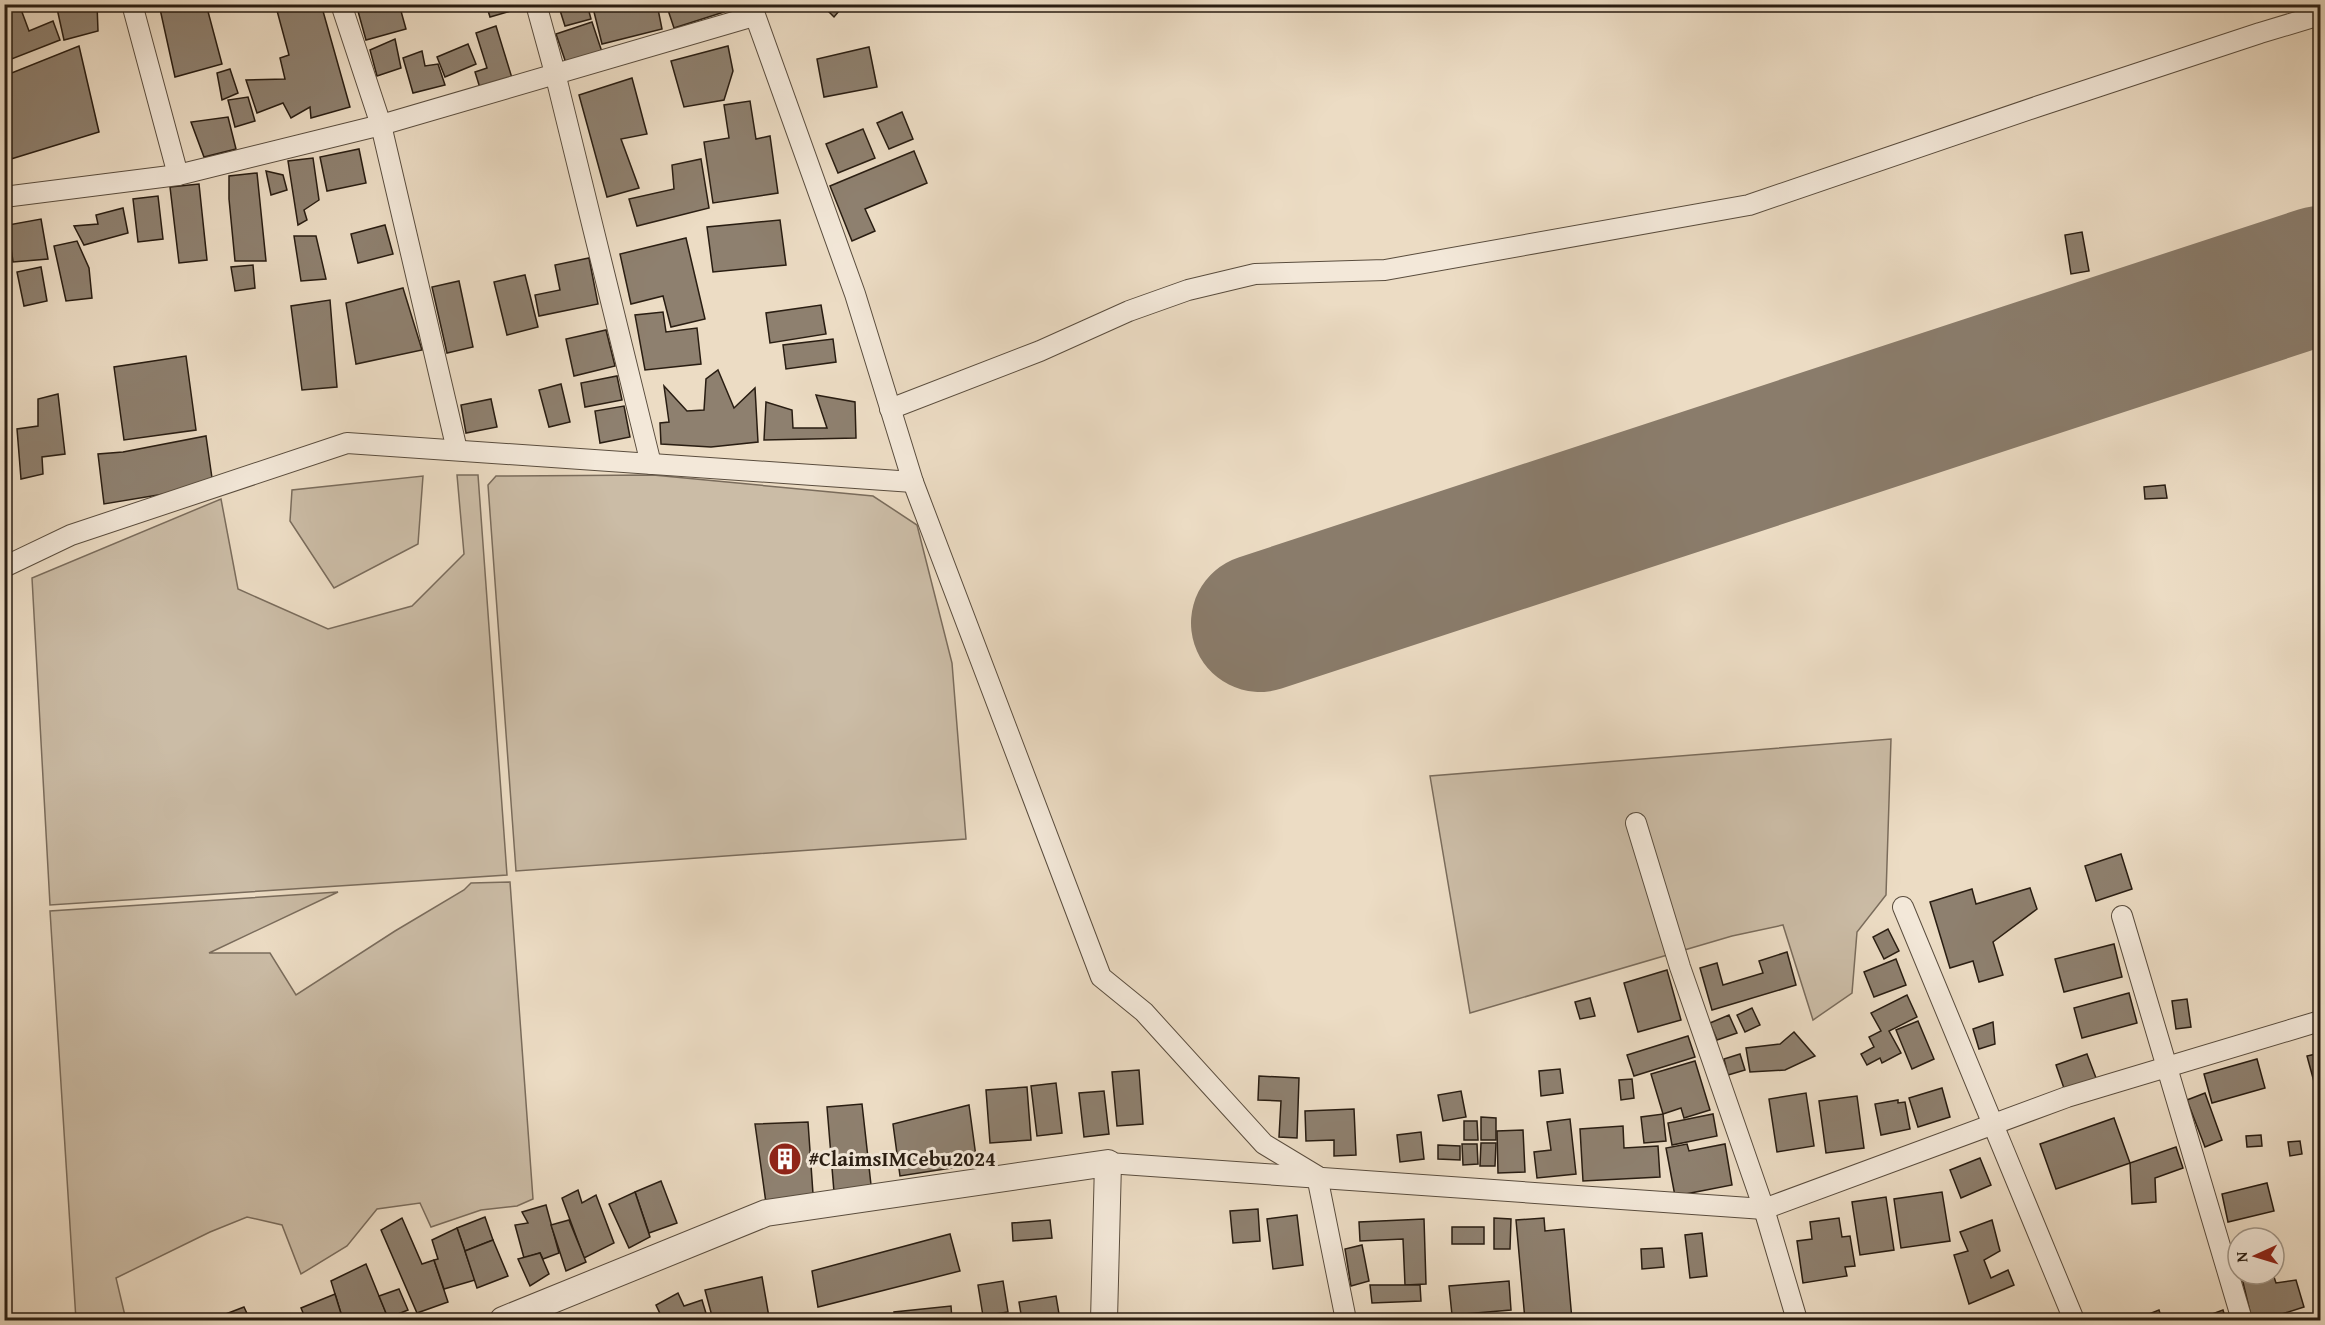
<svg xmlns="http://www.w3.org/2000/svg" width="2325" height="1325" font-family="'Gentium Book Plus',serif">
<rect width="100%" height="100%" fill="#ecdcc4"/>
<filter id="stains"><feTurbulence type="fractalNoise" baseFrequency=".00333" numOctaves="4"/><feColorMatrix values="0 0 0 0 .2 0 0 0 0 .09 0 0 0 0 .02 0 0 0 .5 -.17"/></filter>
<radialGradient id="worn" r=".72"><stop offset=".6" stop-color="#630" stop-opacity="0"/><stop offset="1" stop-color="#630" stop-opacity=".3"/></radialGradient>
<g fill="#cbbca6" stroke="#7a6c5c" stroke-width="1.5">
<polygon points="457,475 478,475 507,875 50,905 32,578 221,499 238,589 328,629 412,606 464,554"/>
<polygon points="653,475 873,496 917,525 952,663 966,839 516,871 488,485 496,476"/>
<polygon points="423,476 418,544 334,588 290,521 292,490"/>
<polygon points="1891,739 1886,895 1857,932 1852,993 1813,1020 1783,925 1732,936 1470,1013 1430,776"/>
<polygon points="510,882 533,1199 517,1206 481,1210 431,1227 420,1203 377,1209 347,1246 301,1274 282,1225 247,1217 210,1232 116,1278 126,1320 76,1320 50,911 338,892 209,953 270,953 296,995 395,931 464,890 471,883"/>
</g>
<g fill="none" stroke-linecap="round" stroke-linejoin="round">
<polyline stroke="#8a7c6b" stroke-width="138" points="1260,623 2320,275"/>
</g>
<g fill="#8e806f" stroke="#291d12" stroke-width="1.5">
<polygon points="19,4 29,31 53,21 60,40 4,62 4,12"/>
<polygon points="56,4 97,4 98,31 64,40"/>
<polygon points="171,4 206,4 222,64 175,77 160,9"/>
<polygon points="283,4 321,4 350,107 311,118 310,107 291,118 283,103 257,113 246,80 285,79 280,58 289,55 276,7"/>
<polygon points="356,4 399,4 406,29 366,40"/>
<polygon points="486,4 520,4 521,8 490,17"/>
<polygon points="558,4 587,4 591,19 565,26"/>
<polygon points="592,4 623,4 623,6 657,4 662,29 602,44"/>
<polygon points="666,4 722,4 724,12 674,28"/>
<polygon points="821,4 845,4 834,17"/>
<polygon points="592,22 603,55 567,66 556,34"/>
<polygon points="496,26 512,78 480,88 475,72 487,68 476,33"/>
<polygon points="395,39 401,68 377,76 370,50"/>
<polygon points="468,44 476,64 445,77 437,57"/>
<polygon points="79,46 99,132 11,159 4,129 4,76"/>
<polygon points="728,46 733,71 724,100 684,107 671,61"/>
<polygon points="869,47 877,87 824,97 817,59"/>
<polygon points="422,51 425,66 438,64 445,85 413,93 403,58"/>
<polygon points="230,69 238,93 222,100 217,73"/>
<polygon points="632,78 647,134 621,139 639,188 607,197 579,95"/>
<polygon points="248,97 255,121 235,127 228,100"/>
<polygon points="750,101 756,139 770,136 778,193 713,203 704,142 729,138 724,105"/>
<polygon points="902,112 913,139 889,149 877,123"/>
<polygon points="228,117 236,149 204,157 191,122"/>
<polygon points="863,129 875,158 838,173 826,144"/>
<polygon points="359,149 366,183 327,191 320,157"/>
<polygon points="914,151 927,183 865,209 875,231 852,241 830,186"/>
<polygon points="313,158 319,200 304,210 307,220 298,225 288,161"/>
<polygon points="701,159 709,208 637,226 629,199 674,189 672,165"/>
<polygon points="266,171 283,175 287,190 271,195"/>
<polygon points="257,173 266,261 235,261 229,199 229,176"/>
<polygon points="199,184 207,260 179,263 170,187"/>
<polygon points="158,196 163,239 138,242 133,199"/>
<polygon points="123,208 128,233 84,245 74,226 98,224 96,215"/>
<polygon points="41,219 48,259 13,262 8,225"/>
<polygon points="780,220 786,265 713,272 707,227"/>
<polygon points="385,225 393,254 358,263 351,234"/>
<polygon points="2082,232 2089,271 2071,274 2065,235"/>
<polygon points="294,236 316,236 326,279 301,281"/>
<polygon points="686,238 705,319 671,327 663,296 631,304 620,254"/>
<polygon points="77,241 89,268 92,298 66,301 54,246"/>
<polygon points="589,258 598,304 539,316 535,295 560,290 555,265"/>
<polygon points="253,265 255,288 235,291 231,267"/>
<polygon points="41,267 47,301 24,306 17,272"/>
<polygon points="525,275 538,327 507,335 494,282"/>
<polygon points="459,281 473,347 447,353 432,287"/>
<polygon points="403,288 422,350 356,364 346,303"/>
<polygon points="330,300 337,387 302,390 291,306"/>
<polygon points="821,305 826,334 770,343 766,313"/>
<polygon points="663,312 666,332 697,328 701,364 645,370 635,315"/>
<polygon points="606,330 615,366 574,376 566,339"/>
<polygon points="833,339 836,362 786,369 783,345"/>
<polygon points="186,356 196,430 124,440 114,367"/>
<polygon points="718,370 734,408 755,388 758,442 711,447 661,444 660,423 669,422 664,386 687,411 704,410 706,379"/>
<polygon points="617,376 622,400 585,407 581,383"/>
<polygon points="561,384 570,422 549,427 539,390"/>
<polygon points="58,394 65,454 42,457 43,474 21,479 17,429 38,426 38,399"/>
<polygon points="816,395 855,402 856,438 764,440 766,402 792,410 793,428 827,428"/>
<polygon points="491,399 497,427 466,433 461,405"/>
<polygon points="624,406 630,437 600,443 595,411"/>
<polygon points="206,436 212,478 188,490 104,504 98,454 123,452"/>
<polygon points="2165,485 2167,498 2145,499 2144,487"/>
<polygon points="2121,854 2132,889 2096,901 2085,866"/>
<polygon points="2030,888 2037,909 1993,942 2003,975 1979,982 1973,961 1950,968 1930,902 1972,889 1976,904"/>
<polygon points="1888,929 1899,951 1884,959 1873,937"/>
<polygon points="2114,944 2122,977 2064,992 2055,959"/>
<polygon points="1787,952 1796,985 1712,1010 1700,968 1717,963 1723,985 1763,973 1759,961"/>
<polygon points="1896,959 1906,985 1874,997 1864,972"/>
<polygon points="1667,970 1681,1020 1638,1032 1624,983"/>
<polygon points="2129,993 2137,1023 2082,1038 2074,1008"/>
<polygon points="1907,995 1917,1017 1889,1031 1901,1053 1882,1063 1880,1058 1867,1065 1861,1054 1874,1047 1869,1037 1881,1031 1871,1013"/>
<polygon points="1590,998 1595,1016 1580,1019 1575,1002"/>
<polygon points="2187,999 2191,1027 2176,1029 2172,1001"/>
<polygon points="1752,1008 1760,1025 1745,1032 1737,1015"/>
<polygon points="1729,1015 1737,1033 1717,1040 1710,1023"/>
<polygon points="1918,1021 1934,1059 1912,1069 1896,1030"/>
<polygon points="1993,1022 1995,1044 1979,1049 1973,1029"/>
<polygon points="1794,1032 1815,1056 1785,1070 1750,1072 1746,1048 1780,1044"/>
<polygon points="1688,1036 1695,1057 1634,1076 1627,1055"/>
<polygon points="2320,1053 2320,1088 2316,1089 2307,1056"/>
<polygon points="1740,1054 1745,1070 1728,1075 1724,1059"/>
<polygon points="2087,1054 2099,1086 2067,1097 2056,1065"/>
<polygon points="2257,1059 2265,1088 2212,1103 2204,1074"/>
<polygon points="1695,1061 1710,1110 1684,1118 1681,1108 1663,1114 1651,1074"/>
<polygon points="1560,1069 1563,1093 1541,1096 1539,1071"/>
<polygon points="1139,1070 1143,1124 1117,1126 1112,1072"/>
<polygon points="1259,1076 1299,1078 1297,1138 1279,1137 1281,1101 1258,1100"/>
<polygon points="1632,1079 1634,1098 1621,1100 1619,1080"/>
<polygon points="1056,1083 1062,1133 1037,1136 1031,1086"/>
<polygon points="1027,1087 1031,1140 990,1143 986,1090"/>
<polygon points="1942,1088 1950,1117 1918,1127 1909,1098"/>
<polygon points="1104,1091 1109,1134 1084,1137 1079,1093"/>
<polygon points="1461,1091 1466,1117 1443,1121 1438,1095"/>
<polygon points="1806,1093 1814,1146 1777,1152 1769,1099"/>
<polygon points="2205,1093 2222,1140 2205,1147 2187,1100"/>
<polygon points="1857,1096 1864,1148 1826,1153 1819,1101"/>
<polygon points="1898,1100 1898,1103 1905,1102 1910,1129 1881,1135 1875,1104"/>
<polygon points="862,1104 871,1185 834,1192 827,1107"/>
<polygon points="969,1105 977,1164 900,1176 893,1124"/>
<polygon points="1354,1109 1356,1155 1334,1156 1334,1140 1306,1141 1305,1111"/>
<polygon points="1663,1114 1666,1141 1644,1143 1641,1117"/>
<polygon points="1713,1114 1717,1136 1672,1145 1668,1123"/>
<polygon points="1481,1117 1496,1118 1496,1140 1481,1140"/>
<polygon points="2114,1118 2130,1163 2056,1189 2040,1144"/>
<polygon points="1570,1119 1576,1174 1537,1178 1534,1152 1551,1150 1547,1122"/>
<polygon points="1464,1121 1477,1121 1478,1140 1464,1140"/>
<polygon points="808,1122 813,1194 766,1203 755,1124"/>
<polygon points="1623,1126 1624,1148 1658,1146 1660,1177 1583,1181 1580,1129"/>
<polygon points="1523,1130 1525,1172 1498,1173 1497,1131"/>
<polygon points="1421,1132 1424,1159 1400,1162 1397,1135"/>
<polygon points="2261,1135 2262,1146 2247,1147 2246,1136"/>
<polygon points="2300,1141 2302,1154 2290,1156 2288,1142"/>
<polygon points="1481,1143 1496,1143 1495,1166 1480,1166"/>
<polygon points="1462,1144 1477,1144 1478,1164 1463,1165"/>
<polygon points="1687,1144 1689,1151 1725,1144 1732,1185 1675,1196 1666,1148"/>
<polygon points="1438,1145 1460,1146 1460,1160 1438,1159"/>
<polygon points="2176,1147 2183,1168 2155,1178 2156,1202 2132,1204 2130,1163"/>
<polygon points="1980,1158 1991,1185 1961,1198 1950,1170"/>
<polygon points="661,1181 677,1223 649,1233 635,1192"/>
<polygon points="2267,1183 2274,1211 2228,1222 2222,1194"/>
<polygon points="578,1190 582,1203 596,1195 614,1243 584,1258 562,1198"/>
<polygon points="635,1192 650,1237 629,1248 609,1204"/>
<polygon points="1942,1192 1950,1241 1901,1248 1894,1199"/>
<polygon points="1886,1197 1894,1250 1860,1255 1852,1202"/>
<polygon points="546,1205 559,1253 543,1259 540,1253 524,1258 515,1225 528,1223 522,1212"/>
<polygon points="1258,1209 1260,1241 1233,1243 1230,1211"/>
<polygon points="1297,1215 1303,1265 1273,1269 1267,1219"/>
<polygon points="485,1217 493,1240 465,1251 457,1228"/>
<polygon points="402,1218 422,1264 434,1260 448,1302 417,1313 381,1230"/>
<polygon points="1494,1218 1511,1219 1510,1249 1494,1249"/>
<polygon points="1544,1218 1545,1231 1564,1229 1572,1320 1525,1320 1516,1220"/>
<polygon points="1839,1218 1842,1237 1850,1236 1855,1266 1845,1267 1847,1276 1803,1283 1797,1241 1812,1239 1810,1222"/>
<polygon points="1424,1219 1426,1284 1405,1285 1403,1239 1360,1241 1359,1222"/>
<polygon points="569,1220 586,1262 566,1271 551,1225"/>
<polygon points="1050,1220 1052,1238 1013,1241 1012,1223"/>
<polygon points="1992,1220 2000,1251 1984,1260 1991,1278 2008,1270 2014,1285 1969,1304 1954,1255 1968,1251 1960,1232"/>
<rect x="1452" y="1227" width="32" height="17"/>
<polygon points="457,1228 475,1280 444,1289 434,1260 438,1259 432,1240"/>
<polygon points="1702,1233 1707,1276 1690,1278 1685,1235"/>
<polygon points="950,1234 960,1271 818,1307 812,1271"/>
<polygon points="493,1240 508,1276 477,1288 465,1251"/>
<polygon points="1362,1245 1369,1281 1351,1286 1345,1249"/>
<polygon points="1662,1248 1664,1267 1642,1269 1641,1249"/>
<polygon points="540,1253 549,1274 530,1286 518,1259"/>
<polygon points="366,1264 379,1296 389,1320 343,1320 331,1281"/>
<polygon points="2241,1274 2273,1274 2276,1283 2296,1280 2304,1307 2263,1320 2252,1320"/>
<polygon points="762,1277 769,1317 742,1320 713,1320 705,1290"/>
<polygon points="1003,1281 1008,1312 983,1316 978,1285"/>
<polygon points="1509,1281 1511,1310 1452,1315 1449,1286"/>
<polygon points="1370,1285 1420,1285 1421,1301 1372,1303"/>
<polygon points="399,1289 408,1310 388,1318 379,1296"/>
<polygon points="678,1293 684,1306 702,1300 708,1320 663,1320 656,1305"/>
<polygon points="335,1294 343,1320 306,1320 301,1308"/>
<polygon points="1056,1296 1060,1320 1022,1320 1019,1302"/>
<polygon points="951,1306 952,1320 895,1320 894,1312"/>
<polygon points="244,1307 250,1320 210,1320"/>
<polygon points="2159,1310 2162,1320 2134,1320"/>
<polygon points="2223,1310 2226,1320 2196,1320"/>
<polygon points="2291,1316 2293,1320 2275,1320"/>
</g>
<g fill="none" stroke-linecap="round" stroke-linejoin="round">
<g stroke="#5a4d3e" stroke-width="22">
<g id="minor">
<polyline points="132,4 178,175"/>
<polyline points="341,4 381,125 457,450"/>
<polyline points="536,4 555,73 651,464"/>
<polyline points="751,4 855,294 913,482 1101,977 1144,1012 1264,1144 1317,1176 1346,1320"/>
<polyline points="4,197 178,175 381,125 754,16"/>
<polyline points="890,409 1040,351 1129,311 1188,290 1255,274 1385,270 1749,205 2039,106 2260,33 2320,15"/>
<polyline points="4,567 71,535 347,443 913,482"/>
<polyline points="1636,823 1680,967 1764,1209 1797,1320"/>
<polyline points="1903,907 2074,1320"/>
<polyline points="2122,916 2242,1320"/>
<polyline points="1108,1163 1764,1209 2067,1097 2320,1021"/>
</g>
</g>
<g stroke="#5a4d3e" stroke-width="28">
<polyline id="tertiary" points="503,1320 766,1213 1108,1163 1104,1320"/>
</g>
<use href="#minor" stroke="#f3e8d9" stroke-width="20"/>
<use href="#tertiary" stroke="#f3e8d9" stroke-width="26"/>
</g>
<defs>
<g id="building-disc" transform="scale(1.725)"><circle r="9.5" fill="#8f2418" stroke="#f3e8d9"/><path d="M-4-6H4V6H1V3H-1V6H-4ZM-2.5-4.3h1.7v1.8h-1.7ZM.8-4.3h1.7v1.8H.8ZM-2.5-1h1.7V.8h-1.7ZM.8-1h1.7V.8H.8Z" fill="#fff"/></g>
</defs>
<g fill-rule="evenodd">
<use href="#building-disc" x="785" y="1159"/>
</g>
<g text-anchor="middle" stroke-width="6" stroke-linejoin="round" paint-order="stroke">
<g font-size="21" font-weight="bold" fill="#291d12" stroke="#f3e8d9" text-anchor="start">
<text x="808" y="1166">#ClaimsIMCebu2024</text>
</g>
</g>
<rect width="2325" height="1325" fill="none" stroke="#ecdcc4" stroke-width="24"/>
<rect x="6" y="6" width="2313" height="1313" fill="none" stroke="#291d12" stroke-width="3"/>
<rect x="12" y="12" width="2301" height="1301" fill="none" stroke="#291d12" stroke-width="1.5"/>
<g transform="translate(2256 1256) rotate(266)"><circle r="28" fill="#f3e8d9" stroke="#a29789" stroke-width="1.5"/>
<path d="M0-4.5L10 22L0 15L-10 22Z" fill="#8f2418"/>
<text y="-9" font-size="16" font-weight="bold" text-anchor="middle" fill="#291d12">N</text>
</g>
<rect width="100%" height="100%" filter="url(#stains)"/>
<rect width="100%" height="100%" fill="url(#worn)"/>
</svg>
